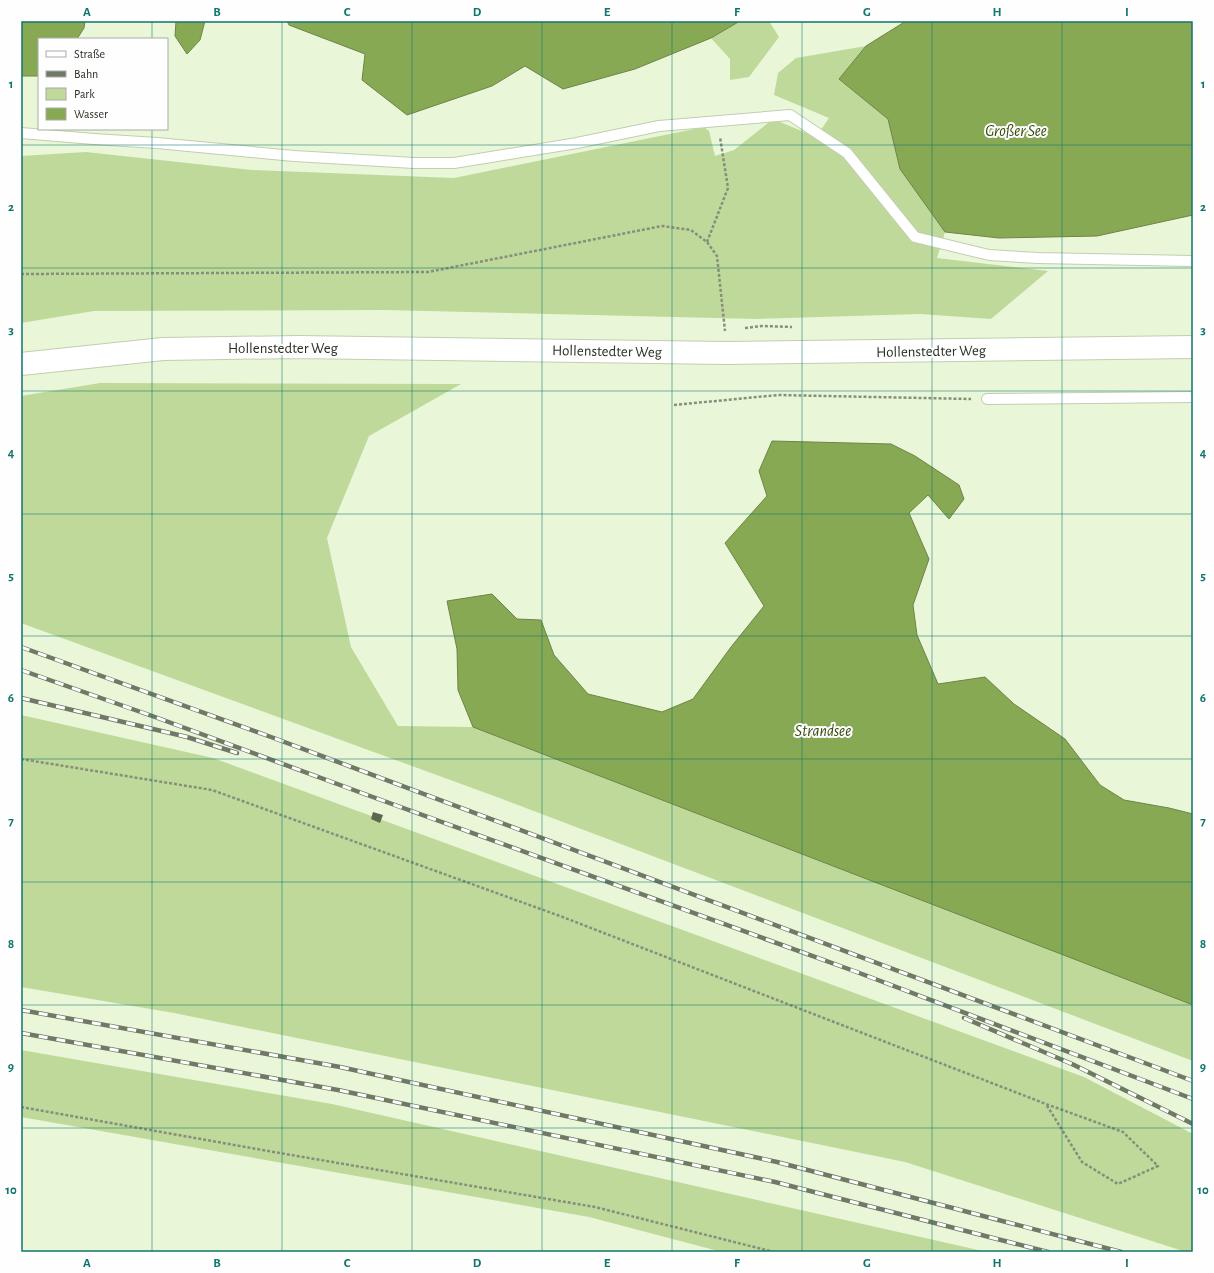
<svg xmlns="http://www.w3.org/2000/svg" width="1214" height="1273" font-family="'Alegreya Sans',sans-serif">
<rect width="100%" height="100%" fill="#e9f7d8"/>
<g fill="#bfd99b">
<polygon points="740,21 769,21 779,37 749,77 730,80 730,59 711,38"/>
<polygon points="866,46 839,79 888,119 900,169 945,232 937,258 1048,271 991,319 920,314 757,319 384,310 94,311 21,323 21,156 86,152 252,170 454,178 704,127 709,131 715,156 734,150 773,119 816,137 829,118 774,95 778,73 796,58"/>
<polygon points="100,383 461,384 369,436 327,538 351,647 398,726 473,727 1193,1005 1193,1061 505,800 21,623 21,396"/>
<polygon points="21,715 213,758 1084,1077 1193,1134 1193,1252 1186,1252 905,1162 174,1013 21,987"/>
<polygon points="21,1050 332,1104 987,1252 722,1252 589,1217 21,1117"/>
</g>
<g fill="#88a954" stroke="#6c8546">
<polygon points="21,21 85,21 84,28 77,39 39,39 39,76 21,76"/>
<polygon points="176,21 205,21 200,40 187,54 175,36"/>
<polygon points="287,21 740,21 711,38 635,69 563,89 525,66 492,86 407,115 362,80 365,54 289,25"/>
<polygon points="906,21 1193,21 1193,215 1097,236 999,238 945,232 900,169 888,119 839,79 866,46"/>
<polygon points="772,441 891,444 915,456 959,485 964,499 949,519 928,495 909,513 929,559 913,605 917,635 938,684 985,677 1014,704 1065,739 1100,785 1124,800 1169,808 1193,814 1193,1005 473,727 458,690 457,649 447,601 492,594 517,619 541,620 554,655 588,694 662,712 693,699 731,647 764,606 725,543 767,496 759,471"/>
</g>
<polygon fill="#5c674d" points="373,812 383,815 380,823 371,819"/>
<g fill="none" stroke-linecap="round" stroke-linejoin="round">
<g stroke="#c1ceb0" stroke-width="12">
<g id="lane">
<polyline points="21,133 94,139 157,143 294,156 414,163 454,163 577,143 659,126 790,115 847,153 915,237 989,255 1038,258 1193,261"/>
<polyline points="987,399 1193,397"/>
</g>
</g>
<g stroke="#c1ceb0" stroke-width="24">
<polyline id="secondary" points="21,364 163,349 297,347 727,353 1193,347"/>
</g>
<g stroke="#868f7b" stroke-width="2.5" stroke-dasharray="3 2" stroke-linecap="butt">
<polyline points="707,242 728,188 720,137"/>
<polyline points="21,274 428,272 662,226 691,230 707,242 717,256 725,331"/>
<polyline points="745,328 762,326 792,327"/>
<polyline points="674,405 778,395 971,399"/>
<polyline points="21,759 212,790 560,916 1046,1104 1123,1132 1158,1166 1118,1184 1082,1162 1046,1104"/>
<polyline points="21,1107 268,1151 595,1207 774,1252"/>
</g>
<use href="#lane" stroke="#fff" stroke-width="10"/>
<use href="#secondary" stroke="#fff" stroke-width="22"/>
<g stroke="#707866" stroke-width="4.5">
<g id="rail">
<polyline points="21,647 271,737 1193,1081"/>
<polyline points="21,670 155,717 370,796 854,971 1193,1099"/>
<polyline points="21,698 187,737 237,753"/>
<polyline points="21,1010 340,1067 777,1162 1121,1252"/>
<polyline points="964,1018 1072,1064 1193,1124"/>
<polyline points="21,1033 338,1090 775,1182 1048,1252"/>
</g>
</g>
<use href="#rail" stroke="#fefefe" stroke-width="3" stroke-dasharray="9" stroke-linecap="butt"/>
</g>
<path fill="none" stroke="#0f766e" stroke-width="1" stroke-opacity="0.55" d="M 152,21 L 152,39M 282,21 L 282,1252M 412,21 L 412,1252M 542,21 L 542,1252M 672,21 L 672,1252M 802,21 L 802,1252M 932,21 L 932,1252M 1062,21 L 1062,1252M 152,129 L 152,1252M 21,145 L 1193,145M 21,268 L 1193,268M 21,391 L 1193,391M 21,514 L 1193,514M 21,636 L 1193,636M 21,759 L 1193,759M 21,882 L 1193,882M 21,1005 L 1193,1005M 21,1128 L 1193,1128"/>
<g text-anchor="middle" stroke-width="4" stroke-linejoin="round" paint-order="stroke">
<g font-size="15" fill="#2b3025" stroke="#fefefe">
<text x="283" y="353">Hollenstedter Weg</text>
<text transform="translate(607 351) rotate(1)" y="5">Hollenstedter Weg</text>
<text transform="translate(931 351) rotate(-1)" y="5">Hollenstedter Weg</text>
</g>
<g font-size="16" font-style="italic" fill="#354a0a" stroke="#fefefe">
<text x="1016" y="136">Großer See</text>
<text x="823" y="736">Strandsee</text>
</g>
</g>
<rect width="1214" height="1273" fill="none" stroke="#fefefe" stroke-width="44"/>
<rect x="38" y="38" width="130" height="92" fill="#fefefe" stroke="#aaaca7"/>
<rect x="46" y="51" width="20" height="6" fill="#ffffff" stroke="#aaaca7"/>
<text x="74" y="58" font-size="12" fill="#2b3025">Straße</text>
<rect x="46" y="71" width="20" height="6" fill="#707866" stroke="#aaaca7"/>
<text x="74" y="78" font-size="12" fill="#2b3025">Bahn</text>
<rect x="46" y="88" width="20" height="12" fill="#bfd99b" stroke="#aaaca7"/>
<text x="74" y="98" font-size="12" fill="#2b3025">Park</text>
<rect x="46" y="108" width="20" height="12" fill="#88a954" stroke="#aaaca7"/>
<text x="74" y="118" font-size="12" fill="#2b3025">Wasser</text>
<rect x="22" y="22" width="1170" height="1229" fill="none" stroke="#0f766e" stroke-width="1.5"/>
<g font-size="13" text-anchor="middle" font-weight="bold" fill="#0f766e">
<text x="87" y="16">A</text>
<text x="217" y="16">B</text>
<text x="347" y="16">C</text>
<text x="477" y="16">D</text>
<text x="607" y="16">E</text>
<text x="737" y="16">F</text>
<text x="867" y="16">G</text>
<text x="997" y="16">H</text>
<text x="1127" y="16">I</text>
<text x="11" y="88">1</text>
<text x="1203" y="88">1</text>
<text x="11" y="211">2</text>
<text x="1203" y="211">2</text>
<text x="11" y="334">3</text>
<text x="1203" y="334">3</text>
<text x="11" y="457">4</text>
<text x="1203" y="457">4</text>
<text x="11" y="580">5</text>
<text x="1203" y="580">5</text>
<text x="11" y="702">6</text>
<text x="1203" y="702">6</text>
<text x="11" y="825">7</text>
<text x="1203" y="825">7</text>
<text x="11" y="948">8</text>
<text x="1203" y="948">8</text>
<text x="11" y="1071">9</text>
<text x="1203" y="1071">9</text>
<text x="11" y="1194">10</text>
<text x="1203" y="1194">10</text>
<text x="87" y="1267">A</text>
<text x="217" y="1267">B</text>
<text x="347" y="1267">C</text>
<text x="477" y="1267">D</text>
<text x="607" y="1267">E</text>
<text x="737" y="1267">F</text>
<text x="867" y="1267">G</text>
<text x="997" y="1267">H</text>
<text x="1127" y="1267">I</text>
</g>
</svg>
